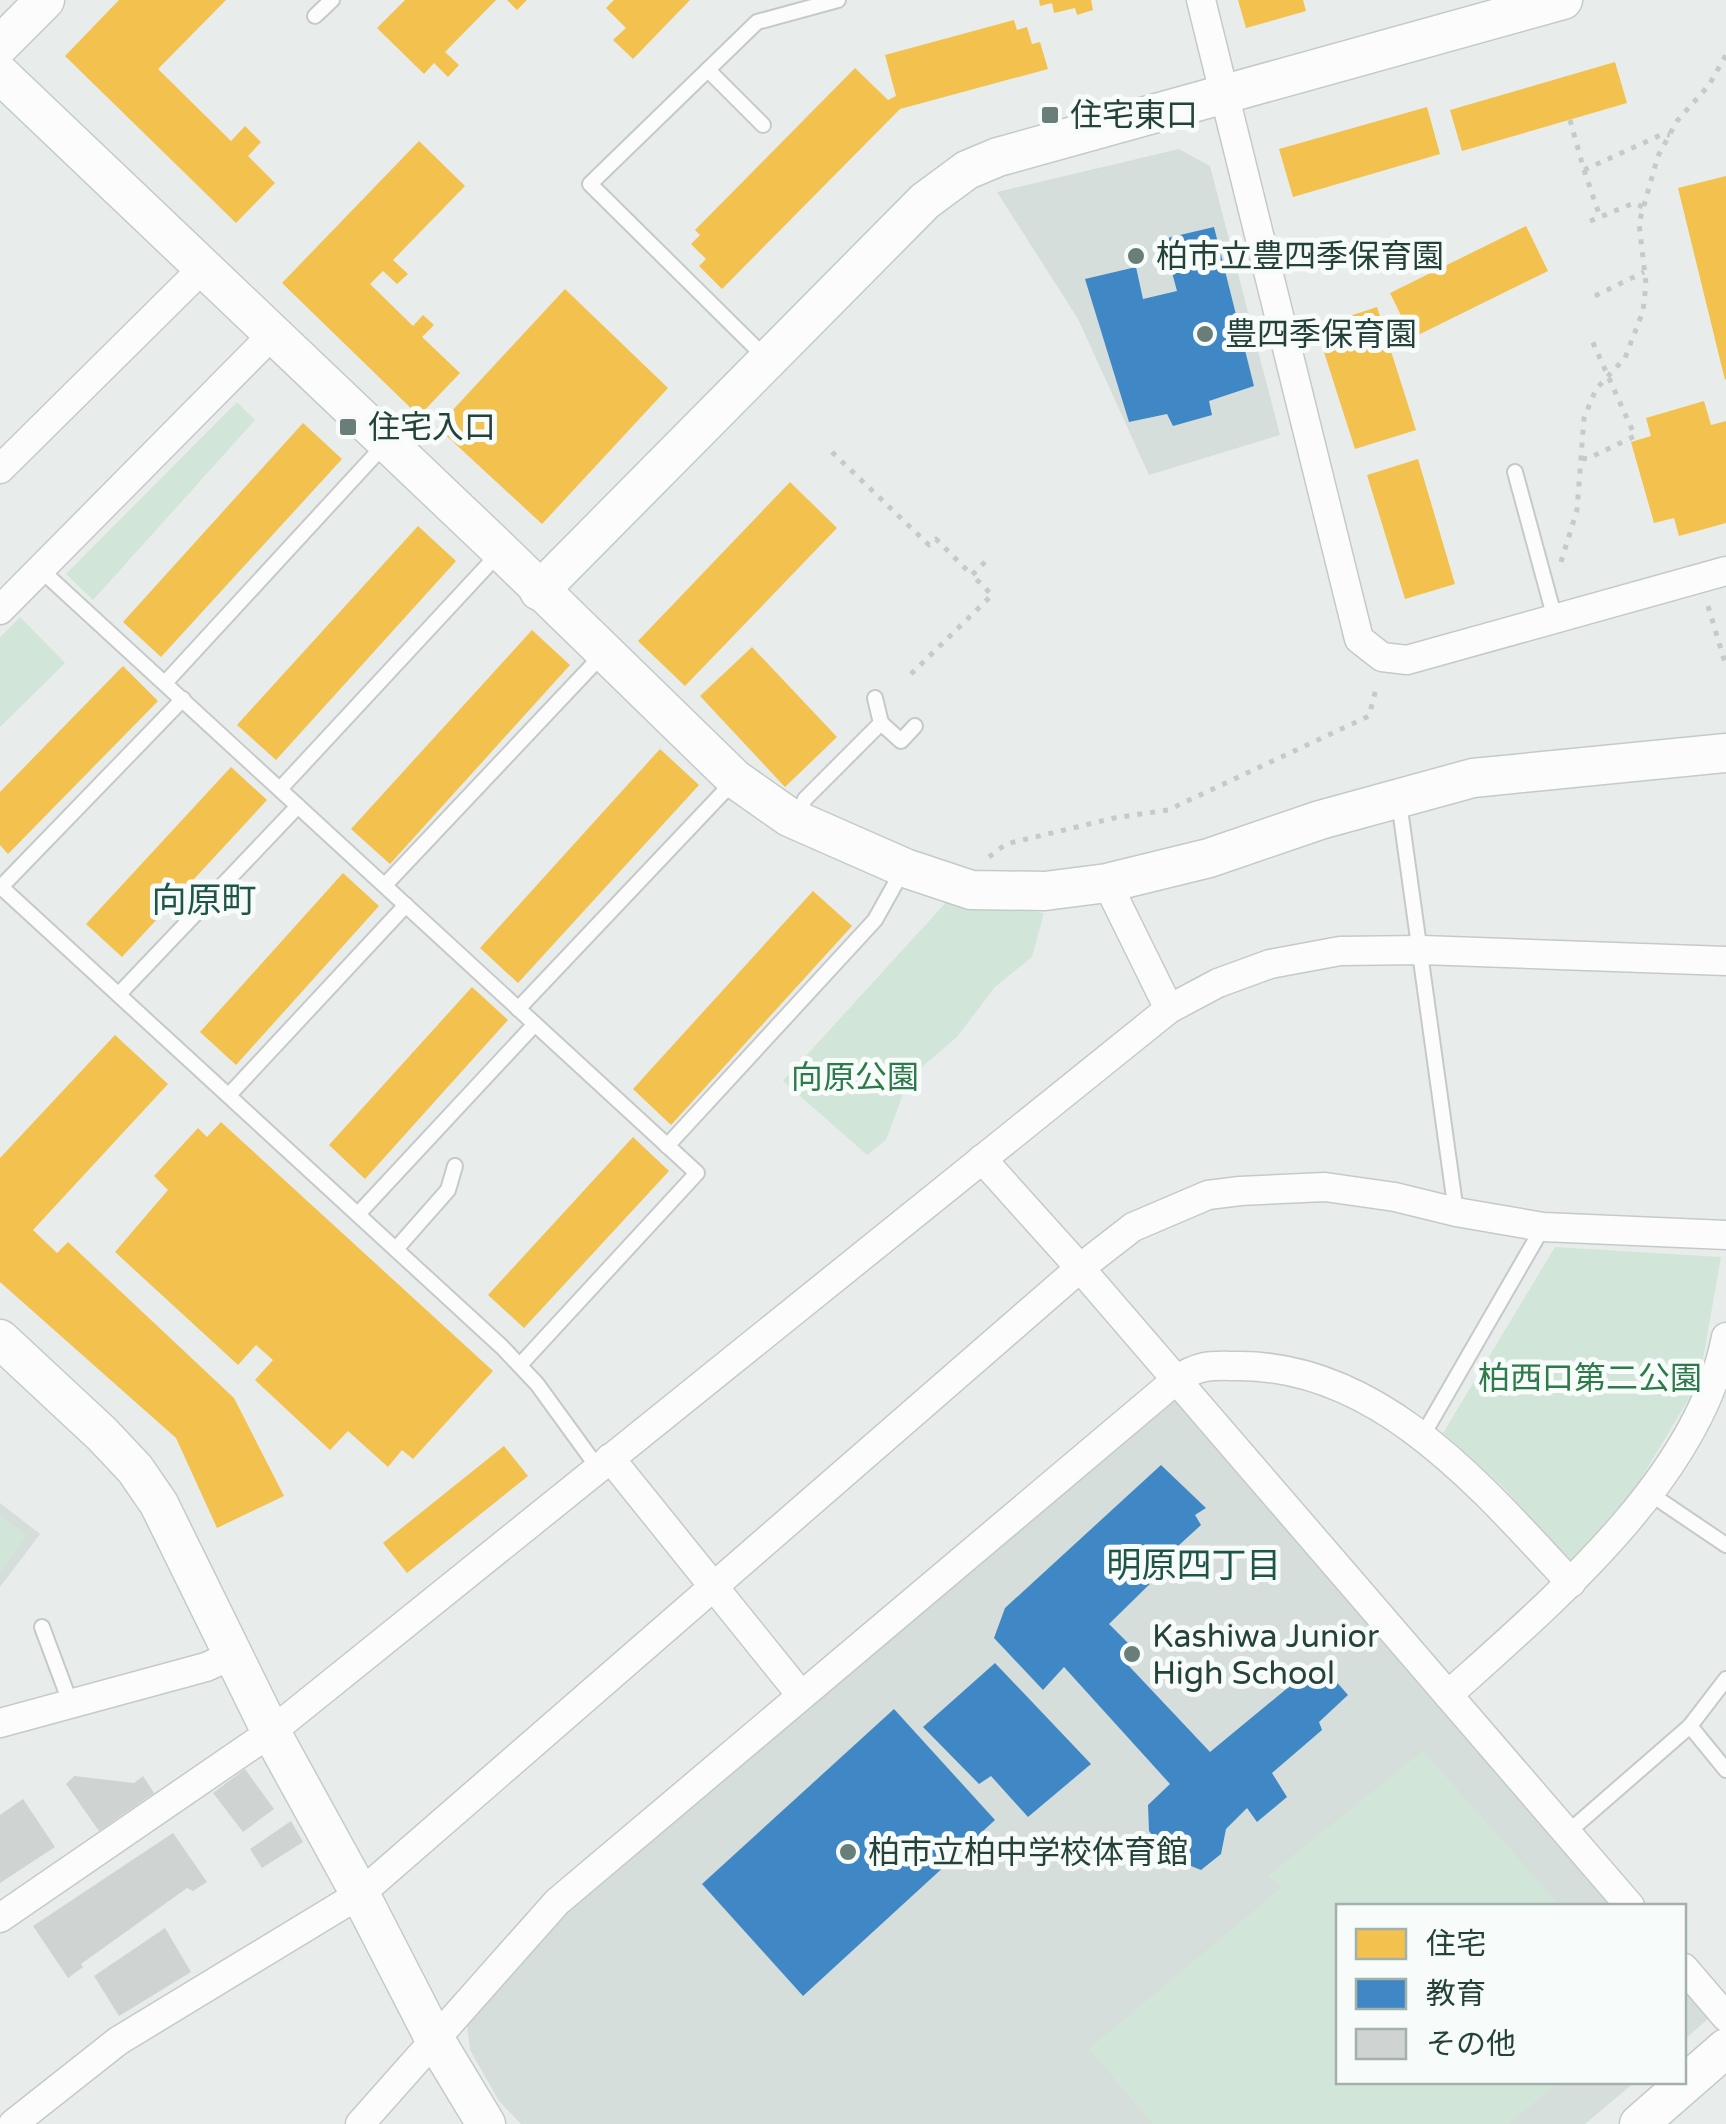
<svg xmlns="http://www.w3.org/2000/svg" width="1726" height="2124" font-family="'Varela Round','Noto Sans JP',sans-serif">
<rect width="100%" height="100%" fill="#e8edeb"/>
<g fill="#d6dedb">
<polygon points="1179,149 1210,166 1280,435 1149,475 1078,319 997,192"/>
<polygon points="1164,1401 1180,1402 1613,1906 1338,1906 1338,2082 1635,2082 1585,2124 521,2124 499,2101 470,2050 467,2024 566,1913"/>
<polygon points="0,1503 40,1534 0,1587"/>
<polygon points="1684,1989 1709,2018 1684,2040"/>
</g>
<g fill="#d1e6d8">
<polygon points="237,402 255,420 93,600 66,574"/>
<polygon points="20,617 65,663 0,727 0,637"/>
<polygon points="949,899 1044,913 1032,957 995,987 957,1037 909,1078 886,1140 867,1155 783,1081"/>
<polygon points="1555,1247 1721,1257 1699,1382 1639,1482 1573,1563 1502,1486 1443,1433"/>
<polygon points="0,1516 27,1535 0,1573"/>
<polygon points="1423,1751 1560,1906 1338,1906 1338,2082 1559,2082 1508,2124 1153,2124 1089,2049 1282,1887 1268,1876"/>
</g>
<g fill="#f2c14e">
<polygon points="119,0 226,0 158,69 231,141 245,126 261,142 248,156 275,183 236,223 65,56"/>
<polygon points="405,0 496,0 445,52 459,65 448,77 434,63 424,74 377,28"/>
<polygon points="507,0 527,0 517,10"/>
<polygon points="614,0 690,0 633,59 613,40 626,28 606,8"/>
<polygon points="1039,0 1091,0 1093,10 1077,15 1075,8 1054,13 1052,3 1040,6"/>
<polygon points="1238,0 1303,0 1306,11 1246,28"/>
<polygon points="1014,20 1017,30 1027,27 1032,44 1040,42 1048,69 900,109 722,289 699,266 706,259 691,244 700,235 695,230 855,68 888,100 896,96 885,55"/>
<polygon points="1615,62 1627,103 1462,151 1450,110"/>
<polygon points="1427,107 1440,154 1293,197 1279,149"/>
<polygon points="419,141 465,186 393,260 408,274 397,284 383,271 370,284 413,326 423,315 434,325 422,337 460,373 419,416 282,283"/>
<polygon points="1726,176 1726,379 1725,380 1678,188"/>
<polygon points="1526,226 1548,271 1412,338 1390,293"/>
<polygon points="565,289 668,388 542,524 437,427"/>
<polygon points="1377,307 1416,430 1355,449 1316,327"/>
<polygon points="1704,401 1711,425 1726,421 1726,523 1679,536 1674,518 1654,523 1631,442 1651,436 1646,418"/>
<polygon points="303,423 342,459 161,657 123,622"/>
<polygon points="1418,459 1455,584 1405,599 1367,475"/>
<polygon points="790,482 837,528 685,686 638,641"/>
<polygon points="418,526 456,561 276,760 237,725"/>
<polygon points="532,630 570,665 390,864 351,829"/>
<polygon points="752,647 837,737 785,787 700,696"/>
<polygon points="123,666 158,701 8,854 0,845 0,792"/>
<polygon points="660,749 699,785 518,983 480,948"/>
<polygon points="231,767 267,800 122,957 86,924"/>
<polygon points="343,873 379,906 236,1065 200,1032"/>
<polygon points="813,891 852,926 671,1125 633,1089"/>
<polygon points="472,987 508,1020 365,1179 329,1145"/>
<polygon points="115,1035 168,1084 33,1230 57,1253 68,1242 234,1398 284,1496 217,1528 176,1438 0,1282 0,1158"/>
<polygon points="221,1122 493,1371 413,1459 402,1450 388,1467 348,1431 330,1450 255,1380 273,1360 256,1345 238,1365 115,1252 168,1190 154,1176 198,1128 207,1137"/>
<polygon points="633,1137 669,1171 524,1328 488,1295"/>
<polygon points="504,1446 528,1476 407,1573 383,1543"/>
</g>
<g fill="#3f88c5">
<polygon points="1214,227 1254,386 1209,401 1212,415 1173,426 1167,414 1129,422 1085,279 1136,267 1143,299 1177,291 1163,239"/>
<polygon points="1161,1465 1206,1508 1195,1515 1201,1525 1154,1568 1159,1575 1109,1624 1136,1651 1128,1665 1210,1752 1319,1662 1348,1695 1319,1722 1322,1730 1272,1773 1287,1797 1257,1822 1247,1808 1226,1829 1221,1854 1201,1870 1169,1857 1149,1831 1148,1805 1170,1784 1064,1667 1043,1690 994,1638 1005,1608"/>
<polygon points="995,1663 1091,1764 1028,1817 991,1776 979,1784 923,1727"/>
<polygon points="894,1709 995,1820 803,1996 702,1884"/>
</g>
<g fill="#cfd4d2">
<polygon points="245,1769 274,1809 243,1832 213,1793"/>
<polygon points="74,1776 134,1783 143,1776 154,1793 99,1831 66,1784"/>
<polygon points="23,1799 55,1847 0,1883 0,1815"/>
<polygon points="291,1821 303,1842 262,1868 250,1849"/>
<polygon points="173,1833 207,1882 193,1891 187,1888 81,1964 83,1967 68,1978 33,1926"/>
<polygon points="165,1928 191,1972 119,2016 94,1976"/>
</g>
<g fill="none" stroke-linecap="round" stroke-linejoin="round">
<g stroke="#c5cac8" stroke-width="18">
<g id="lane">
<polyline points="315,16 332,0"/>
<polyline points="708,70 763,125"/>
<polyline points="767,359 590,184 757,22 838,0"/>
<polyline points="1515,472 1555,619"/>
<polyline points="41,570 697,1173 520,1365"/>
<polyline points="165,683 386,443"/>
<polyline points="881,723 901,741 915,726"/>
<polyline points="280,789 501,551"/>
<polyline points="1399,802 1456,1212"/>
<polyline points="796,820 805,799 881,723 875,698"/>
<polyline points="385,885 604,653"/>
<polyline points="0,886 502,1347 537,1384 598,1468"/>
<polyline points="1,887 183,699"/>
<polyline points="120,993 298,806"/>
<polyline points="518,1009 734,781"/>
<polyline points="229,1095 406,905"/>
<polyline points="667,1146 875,920 904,868"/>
<polyline points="359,1213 535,1024"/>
<polyline points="396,1249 448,1190 455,1166"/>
<polyline points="1423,1435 1543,1227"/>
<polyline points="1649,1493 1726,1545"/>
<polyline points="42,1627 70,1702"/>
<polyline points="1690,1726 1726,1770"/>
<polyline points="1567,1833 1690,1726 1726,1679"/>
</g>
</g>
<g stroke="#c5cac8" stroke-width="31">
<g id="street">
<polyline points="1201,0 1359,639 1382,657 1407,660 1726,571"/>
<polyline points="0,469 203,268"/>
<polyline points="0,610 273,334"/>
<polyline points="1107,883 1169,1009"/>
<polyline points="982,1159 1080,1268 1630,1906"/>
<polyline points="610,1458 801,1695"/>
<path d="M 1448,1695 C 1550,1603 1699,1479 1726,1337"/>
<polyline points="0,1723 206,1667 233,1655"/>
<polyline points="0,1918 271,1732 1169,1009 1218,983 1270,964 1340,951 1422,950 1726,961"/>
<polyline points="1684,1968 1726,2017"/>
<polyline points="13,2124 118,2041 360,1894 1080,1268 1133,1227 1208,1195 1240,1191 1325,1187 1395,1197 1456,1212 1543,1227 1726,1235"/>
<path d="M 360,2124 L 557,1902 L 1176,1380 C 1202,1363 1211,1366 1241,1366 C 1382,1367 1483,1489 1571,1583"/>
</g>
</g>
<g stroke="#c3cbc8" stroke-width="41">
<g id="secondary">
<polyline points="0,45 45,0"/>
<polyline points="0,74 501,551 735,779 789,817 905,868 971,890 1045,891 1107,883 1209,858 1320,820 1473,778 1726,753"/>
<polyline points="539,591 925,201 967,170 998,157 1563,0"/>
<polyline points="0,1339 102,1434 135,1469 159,1504 271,1732 360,1894 434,2038 486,2124"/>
<polyline points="1639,2124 1726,2048"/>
</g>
</g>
<g stroke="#c3ccca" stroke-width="5" stroke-dasharray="5 8" stroke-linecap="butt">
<polyline points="1570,120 1584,170 1663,134 1670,135"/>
<polyline points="1584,170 1600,217 1634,203 1643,207"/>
<polyline points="1590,221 1600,217"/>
<polyline points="1595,296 1644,272"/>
<polyline points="832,452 929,545 936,539 972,575 988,559"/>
<polyline points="1582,458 1587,459 1635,436 1590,336"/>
<polyline points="1561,562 1577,510 1584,418 1596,389 1625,358 1643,311 1646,284 1639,223 1658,156 1677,121 1709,85 1726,55"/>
<polyline points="1708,606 1726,666"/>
<polyline points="911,674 992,595 972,575"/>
<polyline points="989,857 1006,844 1114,818 1168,810 1369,716 1377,685"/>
</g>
<use href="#lane" stroke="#fcfcfc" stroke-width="14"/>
<use href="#street" stroke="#fcfcfc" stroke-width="28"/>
<use href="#secondary" stroke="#fcfcfc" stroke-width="38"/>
</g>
<g fill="#697e78" stroke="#f7fbf9" stroke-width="4">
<rect x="1040" y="105" width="20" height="20" rx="5"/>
<circle cx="1136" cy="256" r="10"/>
<circle cx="1205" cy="334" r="10"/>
<rect x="338" y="417" width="20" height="20" rx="5"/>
<circle cx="1132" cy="1654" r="10"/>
<circle cx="848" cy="1852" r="10"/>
</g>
<g text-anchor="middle" stroke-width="10" stroke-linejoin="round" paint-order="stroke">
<g font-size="32" fill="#24423a" stroke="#f7fbf9" text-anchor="start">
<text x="1070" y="126">住宅東口</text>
<text x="1156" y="267">柏市立豊四季保育園</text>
<text x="1225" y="345">豊四季保育園</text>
<text x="368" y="438">住宅入口</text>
<text x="1152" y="1647">Kashiwa Junior<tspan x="1152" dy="37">High School</tspan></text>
<text x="868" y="1863">柏市立柏中学校体育館</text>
</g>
<g font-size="32" fill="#2d7a4b" stroke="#f7fbf9">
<text x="855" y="1088">向原公園</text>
<text x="1590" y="1389">柏西口第二公園</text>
</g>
<g font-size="35" fill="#1f5548" stroke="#f7fbf9">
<text x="204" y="912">向原町</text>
<text x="1194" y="1577">明原四丁目</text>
</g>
</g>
<rect x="1336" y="1904" width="350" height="180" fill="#f7fbf9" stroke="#a3b1ad" stroke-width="2.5"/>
<rect x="1356" y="1929" width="50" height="30" fill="#f2c14e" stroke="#a3b1ad" stroke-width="2.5"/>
<text x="1426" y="1954" font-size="30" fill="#24423a">住宅</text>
<rect x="1356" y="1979" width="50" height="30" fill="#3f88c5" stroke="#a3b1ad" stroke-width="2.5"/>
<text x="1426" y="2004" font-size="30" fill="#24423a">教育</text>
<rect x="1356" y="2029" width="50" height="30" fill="#cfd4d2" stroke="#a3b1ad" stroke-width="2.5"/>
<text x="1426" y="2054" font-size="30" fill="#24423a">その他</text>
</svg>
